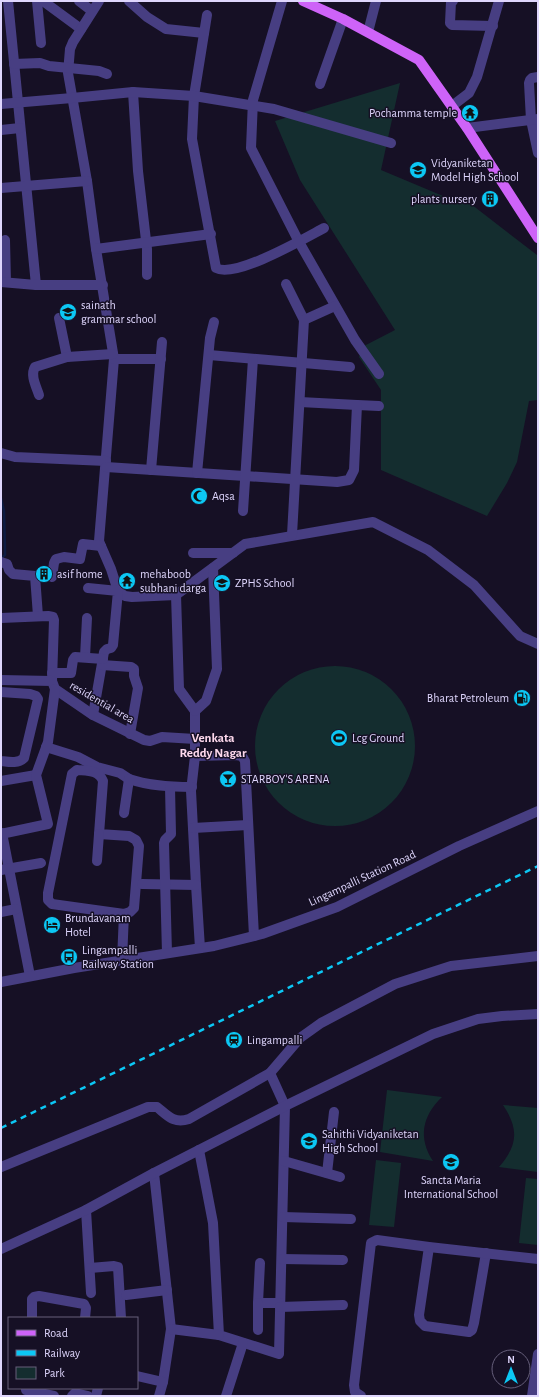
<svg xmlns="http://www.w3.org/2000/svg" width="539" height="1397" font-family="'Alegreya Sans',sans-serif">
<rect width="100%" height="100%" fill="#161025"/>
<g fill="#142d2f">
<polygon points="400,83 381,170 443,196 467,201 537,255 538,258 538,400 529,401 517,462 507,483 487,516 381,470 381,390 359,357 364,346 395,330 300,180 275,121"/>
<circle cx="335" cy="746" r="80"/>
<path d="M 387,1090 L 442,1097 C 422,1116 418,1138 433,1161 L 380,1152 Z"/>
<path d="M 503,1105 L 538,1108 L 538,1172 L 499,1167 C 518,1145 519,1129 503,1105 Z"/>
<polygon points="376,1160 401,1163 394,1227 369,1225"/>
<polygon points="526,1178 538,1179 538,1245 519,1243"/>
</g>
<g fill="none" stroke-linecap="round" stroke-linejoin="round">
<polyline stroke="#0d1b42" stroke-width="2.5" points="1,498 4,511 5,549 5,555 1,558"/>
<g stroke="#473e82" stroke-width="10">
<polyline points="8,1 36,285"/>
<polyline points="37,1 41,43"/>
<polyline points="43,1 81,29"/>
<polyline points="79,1 92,11"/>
<polyline points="99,1 73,42 70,49 68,73 87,181 96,249 114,359 99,541 101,546 111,569 118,591 125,596 132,597 176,595 245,544 373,522 428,550 474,585 520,636 538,644"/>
<polyline points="129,1 147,17 166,29 204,33"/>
<polyline points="282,1 253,100 251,148 299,242 355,340 379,374"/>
<polyline points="453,1 451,2 450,23 452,25 493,26"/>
<path d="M 207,15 L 194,96 L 192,139 L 216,268 C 235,279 305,238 324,228"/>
<polyline points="368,32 376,1"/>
<polyline points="14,64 40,63 49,66 99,71 107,74"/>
<polyline points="538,77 532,78 530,80 529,83 531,120 538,153"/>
<polyline points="320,84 343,19"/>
<polyline points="133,92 138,171 147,249 147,275"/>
<polyline points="1,104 72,98 133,92 194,96 274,109 391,143"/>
<polyline points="452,106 469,93 477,77 499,1"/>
<polyline points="467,128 538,119"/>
<polyline points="1,130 20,128"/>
<polyline points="1,188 87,181"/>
<polyline points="5,240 6,282"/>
<polyline points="96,249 211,234"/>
<polyline points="1,282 36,285 103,285"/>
<polyline points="286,284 304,320"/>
<polyline points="59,318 67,357"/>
<polyline points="209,355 350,367"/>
<polyline points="114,359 161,359"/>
<path d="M 39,395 C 36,386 30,375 35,367 L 67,357 L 113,354"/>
<polyline points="357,405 379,406"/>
<polyline points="1,453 15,457 106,461"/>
<polyline points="106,467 337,482 349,480 354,470 357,405 300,402"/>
<polyline points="151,470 162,342"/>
<polyline points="197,473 210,338 214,322"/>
<polyline points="243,511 253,359"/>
<polyline points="292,535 304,320 335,306"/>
<polyline points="193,553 233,553"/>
<polyline points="1,562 7,564 9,570 13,574 35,576 38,616"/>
<polyline points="52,577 54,563 56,559 64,557 80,559 83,544 101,546"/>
<polyline points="88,588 118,591 113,645 111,648 107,649 104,652 93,715"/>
<polyline points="176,595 179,689 195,711 195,756 191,791 196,885 200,948"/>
<polyline points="1,618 48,616 53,617 54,620 52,681"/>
<polyline points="85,657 87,618"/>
<polyline points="102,665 131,667 134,669 134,676 138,688 130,734"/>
<polyline points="52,673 71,673 73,660 75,657 103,659"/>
<polyline points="1,680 52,681 55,689 93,715 144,740 150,741 162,737 195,739"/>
<path d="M 1,692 L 30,694 L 36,696 L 38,699 L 24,758 C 18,764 9,762 1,761"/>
<polyline points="195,711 206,701 217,669 213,568"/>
<polyline points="46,747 78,757 97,767 120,773 129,779"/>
<polyline points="195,756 236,755 242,756 245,761 254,936"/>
<path d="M 77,770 C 88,771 99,770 103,781 L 99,834 L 129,836 L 136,840 L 139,846 L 134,908 L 130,912 L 124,914 L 52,904 L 48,900 L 48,893 L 72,774 Z"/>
<polyline points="1,781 36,775"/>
<path d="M 124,813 L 129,779 C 150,786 170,787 192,787"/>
<polyline points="193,828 248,825"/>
<polyline points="2,833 30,976"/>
<polyline points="1,834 48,824 36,775 48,742 55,689"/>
<polyline points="97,861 99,834"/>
<polyline points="1,870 41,863"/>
<polyline points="142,884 196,885"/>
<polyline points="1,912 16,909"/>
<polyline points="167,953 164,843 165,840 171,834 170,787"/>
<polyline points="122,960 124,914"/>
<polyline points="1,982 74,968 214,946 262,934 337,907 459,846 538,811"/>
<polyline points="199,1150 213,1223 219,1335 279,1354 285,1106 270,1073"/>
<polyline points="284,1161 340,1177"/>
<path d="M 1,1167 L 148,1107 L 157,1107 C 168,1116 174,1124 189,1119 L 270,1073 L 300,1038 L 321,1023 L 395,984 L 451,966 L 538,956"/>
<polyline points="154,1173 171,1329 163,1382 159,1396"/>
<polyline points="327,1173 334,1112"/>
<polyline points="86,1210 91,1293"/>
<polyline points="283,1217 351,1219"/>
<polyline points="429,1247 419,1315 420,1321 425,1326 469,1332 472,1330 474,1323 486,1253"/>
<polyline points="1,1249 86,1210 154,1173 285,1106 433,1034 478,1019 502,1016 538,1014"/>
<polyline points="282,1259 343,1260"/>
<polyline points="260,1263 258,1303 280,1303"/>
<polyline points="90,1268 114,1266 118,1267 121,1318"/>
<polyline points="126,1295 167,1290"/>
<polyline points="280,1307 343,1305"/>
<polyline points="32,1318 32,1299 34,1297 39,1296 84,1304 86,1308 85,1318"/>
<polyline points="171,1329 219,1335"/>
<polyline points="258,1330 258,1303"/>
<polyline points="137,1376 163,1382"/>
<polyline points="26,1390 54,1396"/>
<polyline points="72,1396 75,1393 88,1396"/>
<polyline points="96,1396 98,1388"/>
<polyline points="226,1396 243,1343"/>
<polyline points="361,1396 355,1392 354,1385 371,1243 377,1240 429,1247 538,1259"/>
<polyline points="532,1396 538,1354"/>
</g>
<polyline stroke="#ce63f8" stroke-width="10" points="303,1 343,19 419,60 467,128 538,238"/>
<polyline stroke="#0cc7f4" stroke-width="2.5" stroke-dasharray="6 5" stroke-linecap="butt" points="1,1128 538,866"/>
</g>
<defs>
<g id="temple-disc" transform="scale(0.9)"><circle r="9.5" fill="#0cc7f4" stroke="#161025"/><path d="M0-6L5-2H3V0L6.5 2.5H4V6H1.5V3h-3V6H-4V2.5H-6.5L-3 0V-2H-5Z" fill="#111"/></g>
<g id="university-disc" transform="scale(0.9)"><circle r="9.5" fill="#0cc7f4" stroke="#161025"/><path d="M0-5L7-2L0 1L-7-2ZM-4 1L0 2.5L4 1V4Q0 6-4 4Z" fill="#111"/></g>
<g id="building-disc" transform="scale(0.9)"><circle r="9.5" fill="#0cc7f4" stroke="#161025"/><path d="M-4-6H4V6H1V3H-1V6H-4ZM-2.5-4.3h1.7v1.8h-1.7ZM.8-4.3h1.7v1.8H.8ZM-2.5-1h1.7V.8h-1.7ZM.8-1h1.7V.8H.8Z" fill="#111"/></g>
<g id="school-disc" transform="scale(0.9)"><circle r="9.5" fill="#0cc7f4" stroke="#161025"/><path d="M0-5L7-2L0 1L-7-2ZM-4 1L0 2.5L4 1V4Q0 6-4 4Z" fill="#111"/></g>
<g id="mosque-disc" transform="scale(0.9)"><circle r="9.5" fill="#0cc7f4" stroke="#161025"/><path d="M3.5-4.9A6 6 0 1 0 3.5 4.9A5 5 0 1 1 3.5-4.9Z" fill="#111"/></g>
<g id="fuel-disc" transform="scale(0.9)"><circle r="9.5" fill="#0cc7f4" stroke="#161025"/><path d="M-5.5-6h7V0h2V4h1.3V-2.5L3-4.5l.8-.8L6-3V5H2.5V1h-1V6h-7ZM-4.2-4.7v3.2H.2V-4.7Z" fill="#111"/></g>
<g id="stadium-disc" transform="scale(0.9)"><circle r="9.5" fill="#0cc7f4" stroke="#161025"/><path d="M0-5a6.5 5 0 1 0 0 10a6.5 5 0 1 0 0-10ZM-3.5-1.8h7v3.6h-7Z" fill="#111"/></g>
<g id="bar-disc" transform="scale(0.9)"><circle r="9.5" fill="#0cc7f4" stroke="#161025"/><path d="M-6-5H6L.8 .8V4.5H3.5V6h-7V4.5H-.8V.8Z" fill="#111"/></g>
<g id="hotel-disc" transform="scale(0.9)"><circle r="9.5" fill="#0cc7f4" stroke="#161025"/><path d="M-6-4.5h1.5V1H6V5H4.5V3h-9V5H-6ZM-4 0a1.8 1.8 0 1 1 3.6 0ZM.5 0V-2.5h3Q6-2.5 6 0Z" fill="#111"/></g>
<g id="bus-disc" transform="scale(0.9)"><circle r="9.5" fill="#0cc7f4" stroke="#161025"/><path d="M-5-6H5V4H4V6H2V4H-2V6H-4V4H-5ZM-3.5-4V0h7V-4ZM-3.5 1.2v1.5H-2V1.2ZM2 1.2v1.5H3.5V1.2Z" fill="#111"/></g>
<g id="station-disc" transform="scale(0.9)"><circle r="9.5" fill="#0cc7f4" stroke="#161025"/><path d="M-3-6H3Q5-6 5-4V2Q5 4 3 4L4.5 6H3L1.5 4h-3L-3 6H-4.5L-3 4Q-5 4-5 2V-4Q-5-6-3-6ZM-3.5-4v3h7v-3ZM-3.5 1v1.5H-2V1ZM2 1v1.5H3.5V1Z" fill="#111"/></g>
</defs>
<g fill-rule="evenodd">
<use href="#temple-disc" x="470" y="113"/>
<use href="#university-disc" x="418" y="170"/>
<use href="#building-disc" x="490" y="199"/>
<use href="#school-disc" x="68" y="312"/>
<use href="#mosque-disc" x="199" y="496"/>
<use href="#building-disc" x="44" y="574"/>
<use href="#temple-disc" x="127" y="581"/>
<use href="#school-disc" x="222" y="583"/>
<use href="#fuel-disc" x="522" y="698"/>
<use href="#stadium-disc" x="339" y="738"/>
<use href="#bar-disc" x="228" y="779"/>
<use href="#hotel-disc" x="52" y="925"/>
<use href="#bus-disc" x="69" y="957"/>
<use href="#station-disc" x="234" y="1040"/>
<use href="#university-disc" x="309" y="1141"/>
<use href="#school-disc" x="451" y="1162"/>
</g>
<g text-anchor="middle" stroke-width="3" stroke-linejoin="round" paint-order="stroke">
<g font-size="12" fill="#dfd6fd" stroke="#161025" text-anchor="start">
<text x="457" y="117" text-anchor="end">Pochamma temple</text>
<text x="431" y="167">Vidyaniketan<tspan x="431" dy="14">Model High School</tspan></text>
<text x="477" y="203" text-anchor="end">plants nursery</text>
<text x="81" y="309">sainath<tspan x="81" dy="14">grammar school</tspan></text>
<text x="212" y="500">Aqsa</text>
<text x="57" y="578">asif home</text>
<text x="140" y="578">mehaboob<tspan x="140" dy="14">subhani darga</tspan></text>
<text x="235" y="587">ZPHS School</text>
<text x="509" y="702" text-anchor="end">Bharat Petroleum</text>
<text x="352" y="742">Lcg Ground</text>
<text x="241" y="783">STARBOY'S ARENA</text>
<text x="65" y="922">Brundavanam<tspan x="65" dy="14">Hotel</tspan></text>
<text x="82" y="954">Lingampalli<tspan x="82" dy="14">Railway Station</tspan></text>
<text x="247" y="1044">Lingampalli</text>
<text x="322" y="1138">Sahithi Vidyaniketan<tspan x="322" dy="14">High School</tspan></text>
<text x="451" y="1184" text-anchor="middle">Sancta Maria<tspan x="451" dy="14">International School</tspan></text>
</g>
<g font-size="12" fill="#dfd6fd" stroke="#161025">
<text transform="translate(102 702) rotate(30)" y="4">residential area</text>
<text transform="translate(362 878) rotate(-25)" y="4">Lingampalli Station Road</text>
</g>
<g font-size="13" font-weight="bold" fill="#fdd8ec" stroke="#161025">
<text x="213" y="742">Venkata<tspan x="213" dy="15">Reddy Nagar</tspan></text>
</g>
</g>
<rect width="539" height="1397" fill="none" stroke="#dfd6fd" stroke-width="4"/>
<rect x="8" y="1317" width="130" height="72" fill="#161025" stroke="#665f7b"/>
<rect x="16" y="1330" width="20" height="6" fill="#ce63f8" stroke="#665f7b"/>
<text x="44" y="1337" font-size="12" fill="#dfd6fd">Road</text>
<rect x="16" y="1350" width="20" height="6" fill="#0cc7f4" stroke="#665f7b"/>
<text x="44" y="1357" font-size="12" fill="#dfd6fd">Railway</text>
<rect x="16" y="1367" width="20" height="12" fill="#142d2f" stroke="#665f7b"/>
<text x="44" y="1377" font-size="12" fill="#dfd6fd">Park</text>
<g transform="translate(511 1369)"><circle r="19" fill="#161025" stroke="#665f7b"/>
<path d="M0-3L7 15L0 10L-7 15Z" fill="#0cc7f4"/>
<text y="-6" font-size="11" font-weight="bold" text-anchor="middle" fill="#dfd6fd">N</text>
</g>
</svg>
